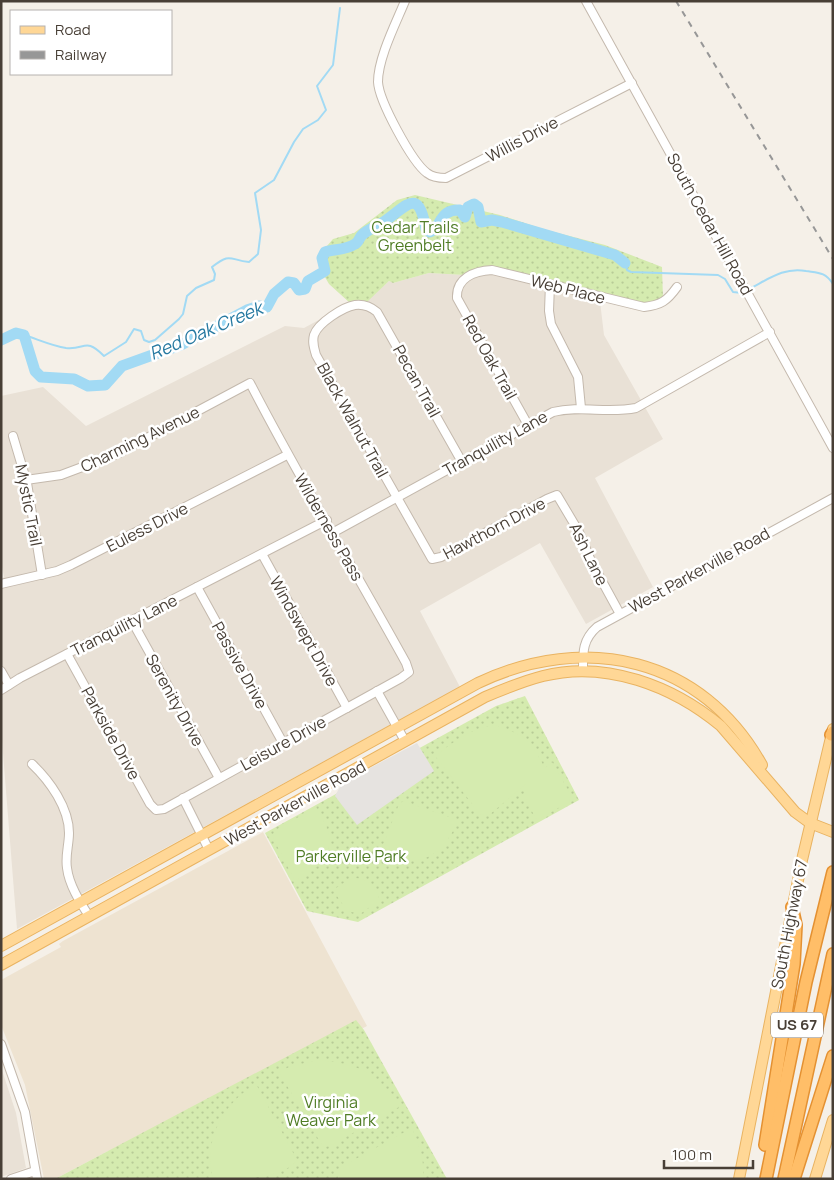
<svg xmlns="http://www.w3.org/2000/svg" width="834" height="1180" font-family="Manrope,sans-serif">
<defs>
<pattern id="grass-dots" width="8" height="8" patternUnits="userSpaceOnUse" patternTransform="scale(1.25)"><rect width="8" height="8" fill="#d5ebaf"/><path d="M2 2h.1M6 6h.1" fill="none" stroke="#b8cb97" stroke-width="1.8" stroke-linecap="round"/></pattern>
</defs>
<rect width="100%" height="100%" fill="#f5f0e8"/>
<g fill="#e9e1d6">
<polygon points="479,268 599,293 604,335 663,439 595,478 653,587 586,624 540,543 420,611 460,687 17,929 1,728 1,580 4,577 1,562 1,396 43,387 86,426 285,326 304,328 350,303 368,300 389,281 393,283 429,273 464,275"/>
<polygon points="1,1067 16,1113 26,1168 1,1177"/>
</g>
<polygon fill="#eee3d1" points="263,832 367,1026 113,1160 108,1151 55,1179 44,1179 25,1085 1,1025 1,980 61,947 59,944 63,941"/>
<g fill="url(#grass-dots)">
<polygon points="415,195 500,215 546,230 605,245 662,267 663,299 655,302 638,302 491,267 464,275 429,273 393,283 389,281 368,301 350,303 329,284 319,267 320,254 333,239 354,233 397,200"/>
<polygon points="525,696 579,800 358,922 307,911 265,833 496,706"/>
<polygon points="356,1020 364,1030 447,1179 55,1179"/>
</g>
<g fill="#d5ebaf">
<path d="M 495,725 C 527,736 529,739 545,768 L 552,762 L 571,795 L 569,802 L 537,820 L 526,801 L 526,784 L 489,815 L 480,814 L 435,756 C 455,741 471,728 495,725 Z"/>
<path d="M 403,801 L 458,820 C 443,858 416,870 379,855 L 399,804 Z"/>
<path d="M 316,807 C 340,844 332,861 295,881 L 273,838 L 274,831 Z"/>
<path d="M 355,878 C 370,879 375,888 380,900 L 360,914 L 347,911 L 333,890 L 348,880 Z"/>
<path d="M 317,1060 C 357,1063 377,1072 399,1107 L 330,1146 L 323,1147 L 279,1072 L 289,1067 Z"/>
<path d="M 256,1084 L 297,1160 C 283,1180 237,1179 213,1179 C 203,1141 222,1104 256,1084 Z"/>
<path d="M 412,1128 C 419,1144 425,1161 423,1179 L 338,1179 L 337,1172 L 341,1167 Z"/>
</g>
<polygon fill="#e6e3e0" points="417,743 434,771 357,825 335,796 342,783"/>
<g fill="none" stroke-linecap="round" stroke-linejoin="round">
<g stroke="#a2daf4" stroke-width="2">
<polyline points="625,263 627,270 631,272 718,275 725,279 733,292 742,293"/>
<path d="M 751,288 C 770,278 785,267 806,271 C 819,273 825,272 833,284"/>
<path d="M 24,335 C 37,339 52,346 66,348 C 86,350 85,337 104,356 L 126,342 L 134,329 L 141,331 L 144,340 L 149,342 L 155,340 L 179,319 L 183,314 L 187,296 L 196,288 L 214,280 L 215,274 L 212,267 C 231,252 229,260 249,262 L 258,254 L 261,230 L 255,193 L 274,180 L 294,142 L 303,129 L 318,120 L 326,110 L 317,86 L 333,65 L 340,8"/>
</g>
<path stroke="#a2daf4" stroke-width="11" d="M 1,340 L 16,333 L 24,335 L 35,371 L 41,377 L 74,379 L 88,386 L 105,385 L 122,366 L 183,344 L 247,310 L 259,306 L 267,307 L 274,294 L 288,282 L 294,283 L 299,290 L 305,289 L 308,281 L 325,271 L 322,258 L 325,252 C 335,249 346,250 355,244 C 359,242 359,238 362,235 C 368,229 378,226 385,221 C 409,204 418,188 426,229 L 430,232 C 442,227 439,209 460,210 L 465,217 L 468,207 L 474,204 L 478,207 L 481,222 L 492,220 L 502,222 L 615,255 L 625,263"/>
<g stroke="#c4b9ad" stroke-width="10">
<g id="minor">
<path d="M 405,1 C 396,23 378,58 378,82 C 379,101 412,162 427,173 C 432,177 440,178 446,178 L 632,83"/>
<polyline points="586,1 833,448"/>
<polyline points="550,284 549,311 551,324 578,377 581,408"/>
<path d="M 528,425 L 457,298 C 456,278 474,271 492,270 L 644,307 C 661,305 667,301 677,287"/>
<polyline points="13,436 27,483 42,575"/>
<path d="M 462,462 L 377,312 C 371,307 363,304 355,305 C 343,307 318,323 314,335 C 312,342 314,348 316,355 L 432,559 L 441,557 L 547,499 L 557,495 L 579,532 L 591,561 L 620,614"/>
<path d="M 26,480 L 61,475 L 117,454 L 250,383 C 299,478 354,569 406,663 L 409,672 L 401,678 L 164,809 L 156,810 L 150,804 L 67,654"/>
<path d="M 334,532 L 553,412 C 581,405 607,414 636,408 L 770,332"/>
<polyline points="262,554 347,708"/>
<polyline points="1,584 57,571 71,565 287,455"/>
<polyline points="197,587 283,743"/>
<polyline points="132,621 219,778"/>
<polyline points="1,671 9,685"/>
<path d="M 583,672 C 583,653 582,640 597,627 L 833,498"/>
<polyline points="1,690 20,678 327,520"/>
<polyline points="377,691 405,741"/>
<path d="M 32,764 C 50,781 69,808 69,833 C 69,845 65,856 67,868 C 69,885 80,902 89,916"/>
<polyline points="183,798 209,850"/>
<polyline points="1,1044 25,1112 37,1179"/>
<polyline points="11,1179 35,1171"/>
</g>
</g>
<g stroke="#e9b361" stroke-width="12">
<g id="major">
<path d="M 1,946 L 478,683 C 585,632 702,657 762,765"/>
<path d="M 1,965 L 485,697 C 504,689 523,681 543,676 C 606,660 673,686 721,726 L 795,812 L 810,823 L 833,832"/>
<polyline points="739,1179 802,860 833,729"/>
<polyline points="815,1179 833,1120"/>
</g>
</g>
<g stroke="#e49132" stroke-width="14">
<g id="highway">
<polyline points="831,735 833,732"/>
<polyline points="765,1145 794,964 796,925 792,907"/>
<polyline points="766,1179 806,982 833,872"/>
<polyline points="784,1179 833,954"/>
<polyline points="794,1179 833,1056"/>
</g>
</g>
<use href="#minor" stroke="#fff" stroke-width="8"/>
<use href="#major" stroke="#ffd796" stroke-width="10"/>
<use href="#highway" stroke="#ffbe68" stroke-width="11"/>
<polyline stroke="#979797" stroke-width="2" stroke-dasharray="6 6" stroke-linecap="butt" points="676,1 833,259"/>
</g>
<g text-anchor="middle" stroke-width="5" stroke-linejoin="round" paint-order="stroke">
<rect fill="#fff" stroke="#7f7972" stroke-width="1" x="771" y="1012.5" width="52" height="25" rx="4"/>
<g font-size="15" font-weight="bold" fill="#483f36">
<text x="797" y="1030">US 67</text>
</g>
<g font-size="16" fill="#483f36" stroke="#fff">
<text transform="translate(522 139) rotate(-28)" y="6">Willis Drive</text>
<text transform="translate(710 224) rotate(61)" y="6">South Cedar Hill Road</text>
<text transform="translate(568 289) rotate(14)" y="6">Web Place</text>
<text transform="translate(490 357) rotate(61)" y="6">Red Oak Trail</text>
<text transform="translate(417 381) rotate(61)" y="6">Pecan Trail</text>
<text transform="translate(353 420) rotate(61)" y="6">Black Walnut Trail</text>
<text transform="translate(140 439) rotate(-26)" y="6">Charming Avenue</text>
<text transform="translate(495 443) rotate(-29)" y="6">Tranquility Lane</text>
<text transform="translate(29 505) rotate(79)" y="6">Mystic Trail</text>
<text transform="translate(147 527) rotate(-27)" y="6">Euless Drive</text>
<text transform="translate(329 527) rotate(60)" y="6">Wilderness Pass</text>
<text transform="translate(494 528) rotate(-28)" y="6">Hawthorn Drive</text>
<text transform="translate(589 554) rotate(64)" y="6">Ash Lane</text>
<text transform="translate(699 570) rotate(-29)" y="6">West Parkerville Road</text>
<text transform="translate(124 625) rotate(-27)" y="6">Tranquility Lane</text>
<text transform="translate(304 631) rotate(61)" y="6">Windswept Drive</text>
<text transform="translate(240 665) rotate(61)" y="6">Passive Drive</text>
<text transform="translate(175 700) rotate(61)" y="6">Serenity Drive</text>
<text transform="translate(111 733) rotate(61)" y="6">Parkside Drive</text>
<text transform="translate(283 743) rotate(-29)" y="6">Leisure Drive</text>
<text transform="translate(295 803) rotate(-29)" y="6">West Parkerville Road</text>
<text transform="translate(789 924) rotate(-79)" y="6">South Highway 67</text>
</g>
<g font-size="16" fill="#507d26" stroke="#fff">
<text x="415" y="233">Cedar Trails<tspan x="415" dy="18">Greenbelt</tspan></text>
<text x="351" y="862">Parkerville Park</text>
<text x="331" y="1108">Virginia<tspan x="331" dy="18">Weaver Park</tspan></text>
</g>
<g font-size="18" font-style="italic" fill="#2679a1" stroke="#fff">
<text transform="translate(206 331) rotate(-23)" y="6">Red Oak Creek</text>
</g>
</g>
<rect width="834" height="1180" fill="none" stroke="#483f36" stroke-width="5"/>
<rect x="10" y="10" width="162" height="65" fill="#ffffff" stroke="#b6b2af"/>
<rect x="20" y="26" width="25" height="8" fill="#ffd796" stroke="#b6b2af"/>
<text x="55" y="35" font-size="15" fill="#483f36">Road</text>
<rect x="20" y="51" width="25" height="8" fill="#979797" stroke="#b6b2af"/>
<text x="55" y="60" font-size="15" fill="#483f36">Railway</text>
<path d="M664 1160v8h89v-8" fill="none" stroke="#483f36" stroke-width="2.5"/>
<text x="672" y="1160" font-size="15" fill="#483f36" stroke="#ffffff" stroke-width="4" paint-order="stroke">100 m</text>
</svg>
